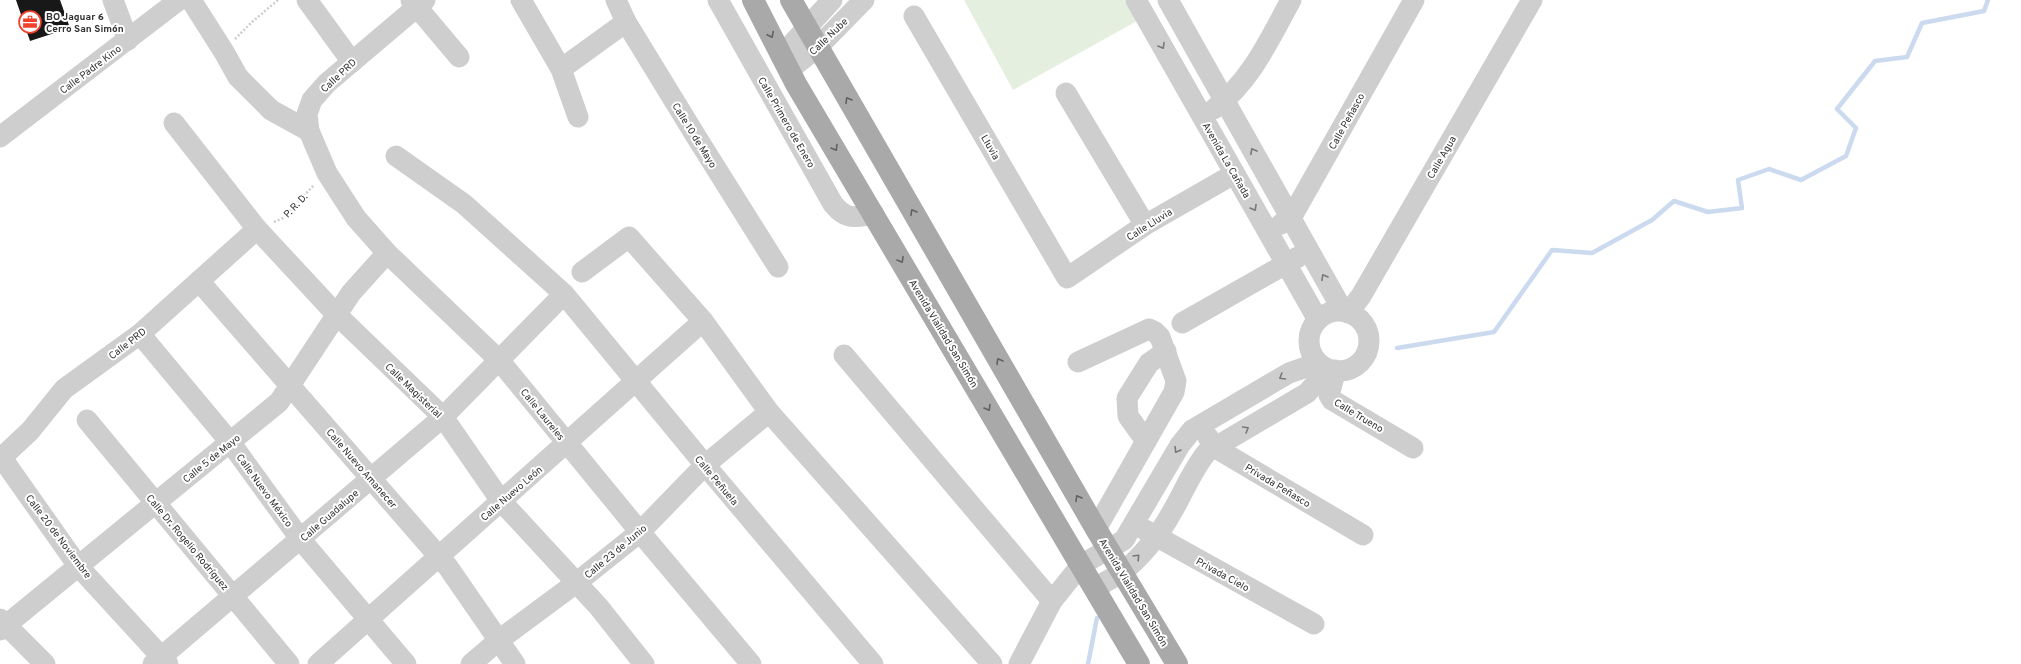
<svg xmlns="http://www.w3.org/2000/svg" width="2021" height="664" font-family="Overpass,sans-serif">
<rect width="100%" height="100%" fill="#fff"/>
<polygon fill="#e5efdf" points="964,0 1125,0 1137,21 1013,90"/>
<g fill="none" stroke-linecap="round" stroke-linejoin="round">
<g stroke="#cbdaef" stroke-width="4.5">
<polyline points="1397,348 1494,332 1552,250 1592,253 1652,220 1674,201 1708,212 1742,208 1738,180 1769,169 1801,180 1846,156 1856,128 1837,109 1875,61 1907,57 1922,23 1984,11 1988,0"/>
<polyline points="1088,664 1097,618"/>
</g>
</g>
<polygon fill="#181818" points="16,0 60,0 70,28 30,41"/>
<g fill="none" stroke-linecap="round" stroke-linejoin="round">
<g stroke="#cecece" stroke-width="2.5" stroke-dasharray="2 2" stroke-linecap="butt">
<polyline points="235,39 252,22 278,0"/>
<polyline points="274,222 283,218 314,185"/>
</g>
<g stroke="#cecece" stroke-width="21">
<polyline points="113,0 128,40"/>
<polyline points="191,0 224,52 238,77 271,110 309,131"/>
<polyline points="307,0 352,62"/>
<polyline points="411,0 459,57"/>
<polyline points="425,0 327,83 312,100 307,114 309,131 327,173 356,218 387,253 499,360 640,532 751,664"/>
<polyline points="521,0 561,69 578,117"/>
<polyline points="616,0 626,22 697,138 778,267"/>
<path d="M 718,0 L 833,204 C 847,221 855,217 874,214"/>
<polyline points="1136,0 1318,320"/>
<polyline points="1168,0 1343,311"/>
<polyline points="914,16 1067,278 1145,225 1234,174"/>
<polyline points="781,56 832,0"/>
<polyline points="561,69 626,22"/>
<polyline points="789,70 818,47 864,0"/>
<polyline points="1066,93 1145,225"/>
<path d="M 1214,109 C 1251,81 1269,40 1291,0"/>
<polyline points="174,123 257,229 336,314 443,417 501,501 598,606 644,664"/>
<polyline points="0,137 179,0"/>
<polyline points="396,156 464,204 564,294 705,465 873,664"/>
<polyline points="1281,224 1291,218 1414,0"/>
<polyline points="582,272 629,237 703,321 769,412 992,664"/>
<polyline points="199,281 448,567 515,664"/>
<circle cx="1339" cy="341" r="30"/>
<polyline points="1348,313 1361,296 1532,0"/>
<polyline points="1182,323 1298,257"/>
<polyline points="140,334 230,442 301,540 406,664"/>
<polyline points="844,355 1052,601"/>
<polyline points="1078,362 1149,329 1155,332 1160,337 1176,381 1174,392 1096,529"/>
<polyline points="1336,370 1329,395 1332,400 1413,448"/>
<polyline points="87,420 289,664"/>
<polyline points="1208,437 1214,447 1363,535"/>
<polyline points="1146,441 1128,416 1127,398 1149,363 1166,351"/>
<polyline points="2,458 78,566 168,664"/>
<polyline points="0,459 30,431 64,389 140,334 257,229"/>
<polyline points="1145,530 1314,624"/>
<path d="M 1095,588 C 1103,583 1113,578 1121,573 C 1141,558 1160,534 1172,512 C 1184,492 1192,470 1207,452 L 1307,393 L 1328,370"/>
<polyline points="0,619 45,664"/>
<polyline points="0,630 279,402 351,293 387,253"/>
<polyline points="153,664 443,417 564,294"/>
<polyline points="318,664 703,321"/>
<polyline points="471,664 499,640 576,583 640,532 705,465 769,412"/>
<polyline points="1019,664 1052,601 1081,565 1124,540 1180,445 1192,430 1289,373 1318,363"/>
</g>
<g stroke="#a9a9a9" stroke-width="22">
<polyline points="753,0 796,84 1139,664"/>
<polyline points="791,0 1096,529 1177,664"/>
</g>
</g>
<defs><path id="oneway-chevron" d="M-2-3.5L2.5 0L-2 3.5" fill="none" stroke-width="1.6" stroke-linecap="round" stroke-linejoin="round"/></defs>
<g stroke="#616161">
<use href="#oneway-chevron" transform="translate(771 35) rotate(63)"/>
<use href="#oneway-chevron" transform="translate(848 100) rotate(-120)"/>
<use href="#oneway-chevron" transform="translate(835 148) rotate(59)"/>
<use href="#oneway-chevron" transform="translate(913 212) rotate(-120)"/>
<use href="#oneway-chevron" transform="translate(901 260) rotate(60)"/>
<use href="#oneway-chevron" transform="translate(999 361) rotate(-120)"/>
<use href="#oneway-chevron" transform="translate(988 408) rotate(59)"/>
<use href="#oneway-chevron" transform="translate(1078 498) rotate(-120)"/>
</g>
<g stroke="#787878">
<use href="#oneway-chevron" transform="translate(1162 46) rotate(60)"/>
<use href="#oneway-chevron" transform="translate(1253 151) rotate(-119)"/>
<use href="#oneway-chevron" transform="translate(1254 208) rotate(60)"/>
<use href="#oneway-chevron" transform="translate(1324 277) rotate(-119)"/>
<use href="#oneway-chevron" transform="translate(1282 377) rotate(149)"/>
<use href="#oneway-chevron" transform="translate(1246 429) rotate(-30)"/>
<use href="#oneway-chevron" transform="translate(1177 450) rotate(121)"/>
<use href="#oneway-chevron" transform="translate(1137 557) rotate(-46)"/>
</g>
<defs>
<g id="office-ring" transform="scale(1.15)"><circle r="9.5" fill="#fff" stroke="#f1402b" stroke-width="1.5"/><path d="M-6-3h4V-5.5h4V-3h4V5H-6ZM-1-4.5V-3h2v-1.5ZM-6 0V1H6V0Z" fill="#f1402b"/></g>
</defs>
<g fill-rule="evenodd">
<use href="#office-ring" x="30" y="22"/>
</g>
<g text-anchor="middle" stroke-width="4" stroke-linejoin="round" paint-order="stroke">
<g font-size="10" font-weight="bold" fill="#313131" stroke="#fff" text-anchor="start">
<text x="46" y="20">BO Jaguar 6<tspan x="46" dy="12">Cerro San Simón</tspan></text>
</g>
<g font-size="10" fill="#313131" stroke="#fff">
<text transform="translate(828 36) rotate(-44)" y="4">Calle Nube</text>
<text transform="translate(90 69) rotate(-37)" y="4">Calle Padre Kino</text>
<text transform="translate(338 75) rotate(-43)" y="4">Calle PRD</text>
<text transform="translate(1346 121) rotate(-61)" y="4">Calle Peñasco</text>
<text transform="translate(787 122) rotate(60)" y="4">Calle Primero de Enero</text>
<text transform="translate(695 135) rotate(58)" y="4">Calle 10 de Mayo</text>
<text transform="translate(991 147) rotate(60)" y="4">Lluvia</text>
<text transform="translate(1441 157) rotate(-60)" y="4">Calle Agua</text>
<text transform="translate(1227 160) rotate(60)" y="4">Avenida La Cañada</text>
<text transform="translate(295 205) rotate(-46)" y="4">P. R. D.</text>
<text transform="translate(1149 224) rotate(-32)" y="4">Calle Lluvia</text>
<text transform="translate(944 333) rotate(59)" y="4">Avenida Vialidad San Simón</text>
<text transform="translate(127 343) rotate(-38)" y="4">Calle PRD</text>
<text transform="translate(414 390) rotate(44)" y="4">Calle Magisterial</text>
<text transform="translate(543 414) rotate(51)" y="4">Calle Laureles</text>
<text transform="translate(1359 415) rotate(31)" y="4">Calle Trueno</text>
<text transform="translate(211 458) rotate(-39)" y="4">Calle 5 de Mayo</text>
<text transform="translate(362 468) rotate(49)" y="4">Calle Nuevo Amanecer</text>
<text transform="translate(717 480) rotate(50)" y="4">Calle Peñuela</text>
<text transform="translate(1278 485) rotate(31)" y="4">Privada Peñasco</text>
<text transform="translate(265 490) rotate(54)" y="4">Calle Nuevo México</text>
<text transform="translate(511 493) rotate(-41)" y="4">Calle Nuevo León</text>
<text transform="translate(329 515) rotate(-41)" y="4">Calle Guadalupe</text>
<text transform="translate(59 536) rotate(53)" y="4">Calle 20 de Noviembre</text>
<text transform="translate(188 542) rotate(50)" y="4">Calle Dr. Rogelio Rodríguez</text>
<text transform="translate(615 551) rotate(-40)" y="4">Calle 23 de Junio</text>
<text transform="translate(1223 574) rotate(29)" y="4">Privada Cielo</text>
<text transform="translate(1134 592) rotate(59)" y="4">Avenida Vialidad San Simón</text>
</g>
</g>
</svg>
